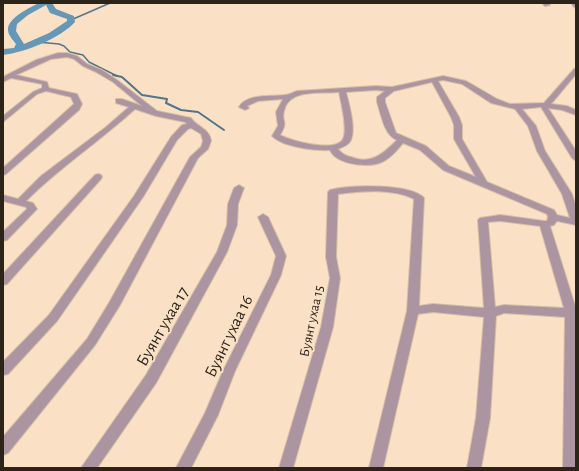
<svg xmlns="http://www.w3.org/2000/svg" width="579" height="471" font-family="'Alegreya Sans',sans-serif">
<rect width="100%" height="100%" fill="#fae1c6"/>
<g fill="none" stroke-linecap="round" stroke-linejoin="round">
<g stroke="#547588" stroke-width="1.5">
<polyline points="71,20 110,3"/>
<polyline points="37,42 59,44 64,46 70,52 83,55 89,62 117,76"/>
</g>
<polyline stroke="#547588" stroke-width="2" points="113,75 122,77 142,95 167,99 166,103 181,110 198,112 224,130"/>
<path fill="#6598b7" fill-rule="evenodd" d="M 39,3 L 52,3 L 56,9 L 74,16 L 75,22 C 59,39 26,52 3,55 L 3,49 L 14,48 L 16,44 C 13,40 8,35 8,30 C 7,18 31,7 39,3 ZM 46,5 L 50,13 L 67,19 L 67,21 L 49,33 L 24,44 L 16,31 L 17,24 L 28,15 Z"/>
<g stroke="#d5bfa7" stroke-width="2">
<g id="minor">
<polygon points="542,3 548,3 550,5 545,6"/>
<polygon points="571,3 576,3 576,8 574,7"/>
<path d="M 58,53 L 67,53 L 77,56 L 87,64 L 102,70 L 117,80 L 157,111 L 191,118 C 197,127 210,129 211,141 L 208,149 L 198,158 L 120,305 L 95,345 L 8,453 L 3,455 L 3,437 L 87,339 L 109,303 L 190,157 L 201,147 L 203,141 L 201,134 L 191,128 L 188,129 L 177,140 L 143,197 L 57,321 L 8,374 L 3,375 L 3,362 L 49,315 L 134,196 L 171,137 L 182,125 L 187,124 L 185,122 L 156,116 L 135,109 C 100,141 60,167 26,201 L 33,203 L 37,209 L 35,211 L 7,240 L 3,241 L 3,232 L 27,209 L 26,207 L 3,201 L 3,195 L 18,199 L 41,176 L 106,127 L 129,107 L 116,103 L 116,99 L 122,99 L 142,106 L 113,82 L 96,72 L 83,66 L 74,59 L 67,57 L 51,59 L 16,75 L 47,82 L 49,88 L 77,94 L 82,104 L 79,110 L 6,174 L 3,175 L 3,168 L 74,104 L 71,97 L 46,91 L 37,94 L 3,122 L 3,116 L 33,92 L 42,88 L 42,84 L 11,78 L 3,82 L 3,77 L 36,60 Z"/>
<path d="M 576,68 L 576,74 L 551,104 L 567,106 L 576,110 L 576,115 L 562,110 L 548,108 L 576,151 L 576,161 L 572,158 L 541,107 L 522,109 L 536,126 L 545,151 L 572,194 L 576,207 L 576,225 L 557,221 L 554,225 L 550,226 L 576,309 L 576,468 L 563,468 L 565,317 L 504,313 L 496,316 L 490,418 L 481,468 L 467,468 L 476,418 L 484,317 L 433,312 L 418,314 L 383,468 L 369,468 L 407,311 L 414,199 C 392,188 362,191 338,194 L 336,257 L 340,278 L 333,327 L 293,468 L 279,468 L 321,327 L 330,278 L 326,257 L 328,192 L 330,190 C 349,185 410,183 424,198 L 419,306 L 433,304 L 484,308 L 478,220 L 480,218 L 500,215 L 544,221 L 547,221 L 548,217 L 547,214 L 443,170 L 420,150 L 403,143 C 397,150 391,158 382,162 C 369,168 336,165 330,150 C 315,151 283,147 272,136 L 278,126 L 276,112 L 283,99 L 258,101 L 247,106 L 249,108 L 245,110 L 239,107 C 247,93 271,97 285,95 C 289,95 293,92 297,91 L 376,86 L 392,87 L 443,76 L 466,81 L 497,99 L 510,104 L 544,103 L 574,69 ZM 443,80 L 462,84 L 491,103 L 515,109 L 528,126 L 537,151 L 562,194 L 570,218 L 557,215 L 554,210 L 487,182 L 462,139 L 462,125 L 459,117 L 438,81 ZM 432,82 L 451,117 L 454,125 L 454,139 L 476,177 L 449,166 L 426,146 L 396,133 L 385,102 L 385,98 L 394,91 ZM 376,90 L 385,91 L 377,97 L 377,102 C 381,114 384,135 397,140 C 383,154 371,165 351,157 C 346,156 341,153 338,149 C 343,147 349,145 351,140 C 356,128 349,104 346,92 ZM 339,92 C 341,103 348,129 343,139 C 336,153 291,141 280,135 C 289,120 281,123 284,111 C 289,88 321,94 339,92 ZM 500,221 L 540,226 L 564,308 L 504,305 L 495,307 L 488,222 Z"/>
<polygon points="98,174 101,175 102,177 101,179 7,284 3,285 3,274 95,175"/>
<polygon points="239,185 244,188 238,204 237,225 227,252 156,383 97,468 81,468 146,375 217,252 227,225 228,204 234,188"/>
<polygon points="263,214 268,217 286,256 281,275 235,371 218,415 191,468 176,468 205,413 223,371 271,275 276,256 258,217"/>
</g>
</g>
<use href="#minor" fill="#ac94a0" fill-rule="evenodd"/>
</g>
<g text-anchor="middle" stroke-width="4" stroke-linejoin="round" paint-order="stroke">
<g font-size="14" fill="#2c2319" stroke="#fae1c6">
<text transform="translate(311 321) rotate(-78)" y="5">Буянт ухаа 15</text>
</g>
<g font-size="17" fill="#2c2319" stroke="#fae1c6">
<text transform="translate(162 326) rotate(-60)" y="6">Буянт ухаа 17</text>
<text transform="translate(228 336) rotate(-64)" y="6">Буянт ухаа 16</text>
</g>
</g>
<rect width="579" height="471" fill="none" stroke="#2c2319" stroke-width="8"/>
</svg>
